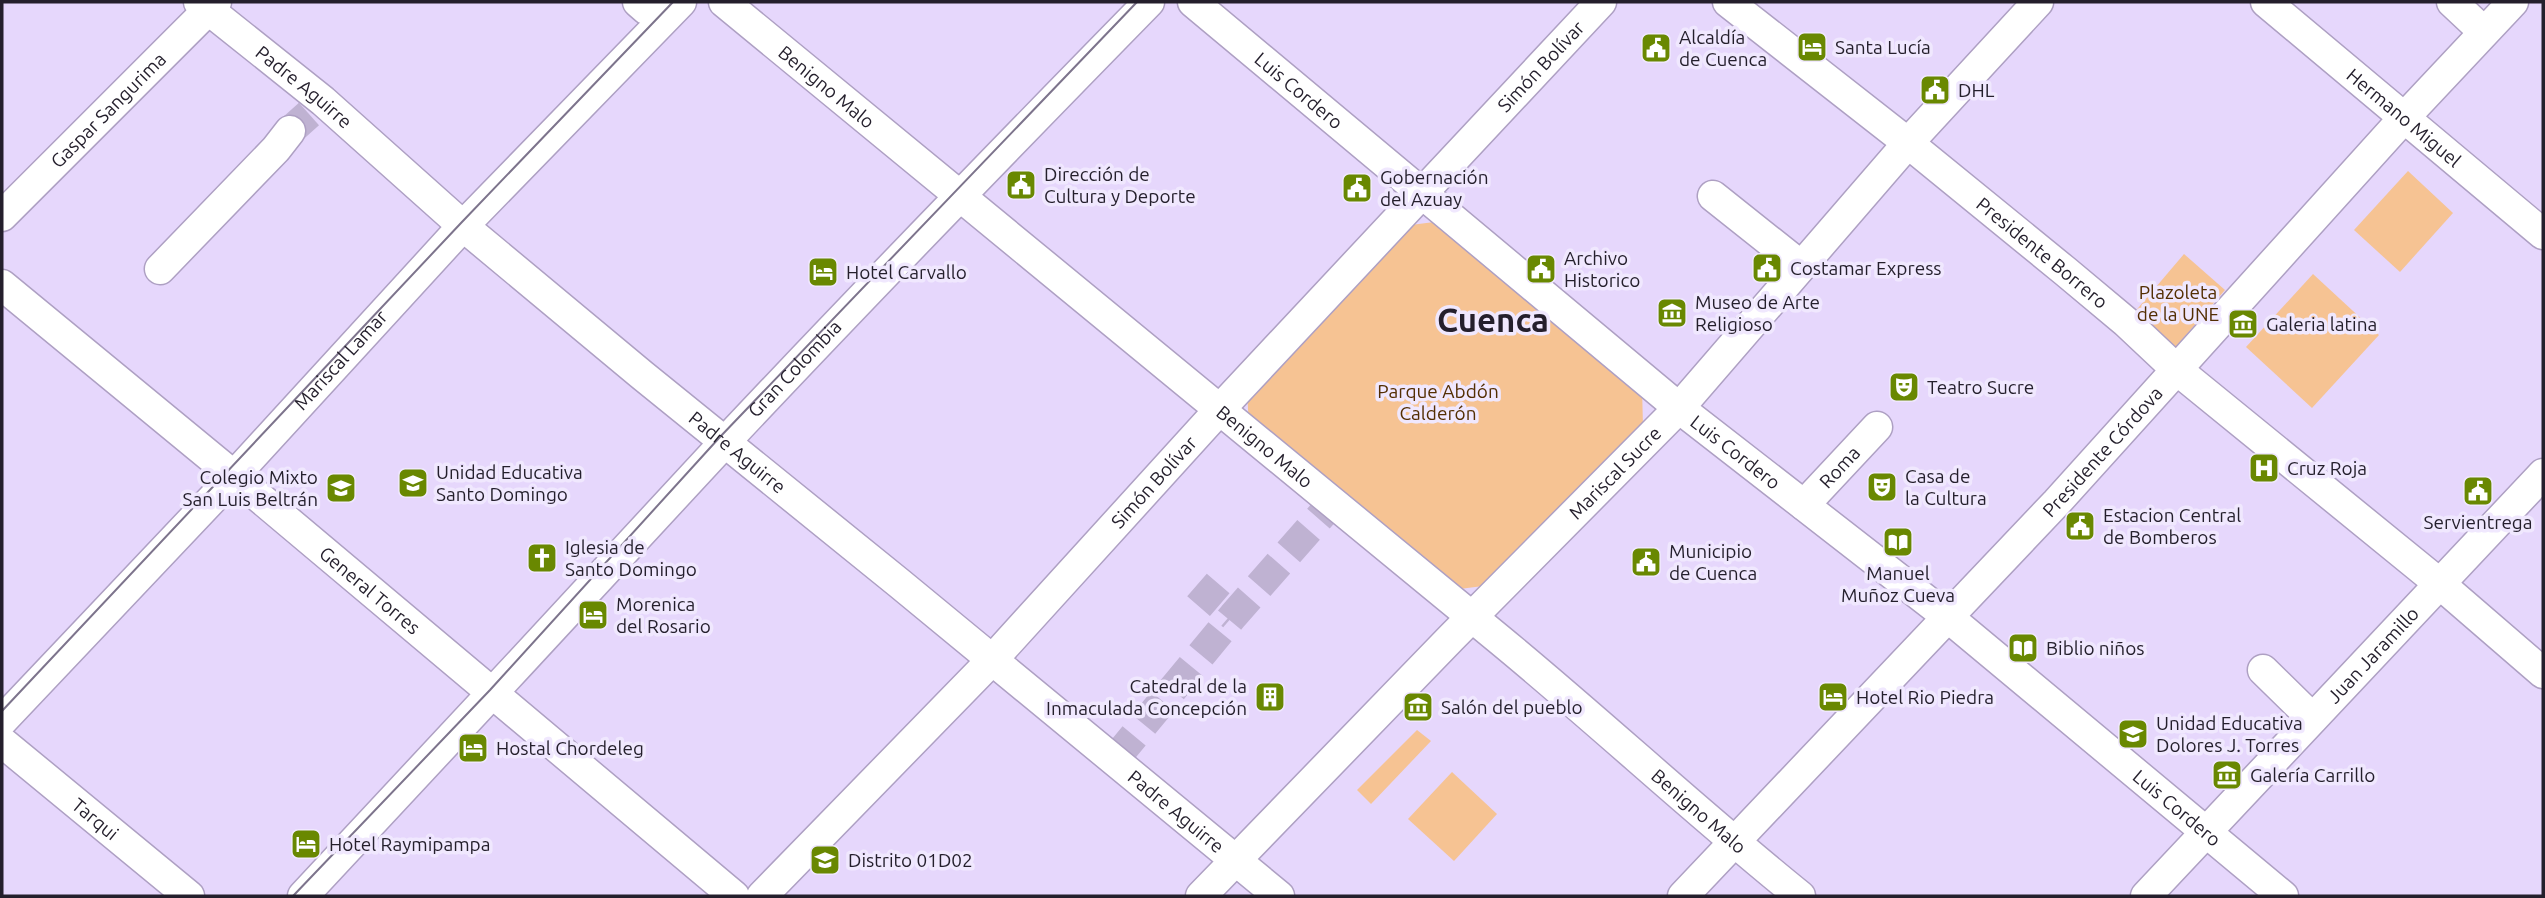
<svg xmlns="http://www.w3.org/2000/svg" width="2545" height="898" font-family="Ubuntu,sans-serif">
<rect width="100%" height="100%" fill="#e6d7fc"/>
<g fill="#f6c393">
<polygon points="2408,171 2453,213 2400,272 2354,230"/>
<polygon points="1442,221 1642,387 1643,427 1483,586 1444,591 1249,429 1247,389 1403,226"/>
<polygon points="2184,254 2225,290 2173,350 2133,314"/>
<polygon points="2313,274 2379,335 2312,408 2246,347"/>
<polygon points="1417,730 1431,741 1371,804 1357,790"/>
<polygon points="1452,772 1497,814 1454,861 1408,819"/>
</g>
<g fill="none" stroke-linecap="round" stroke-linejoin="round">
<g stroke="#bfb2d2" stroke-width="30" stroke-dasharray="30 15" stroke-linecap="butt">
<polyline points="290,131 309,114"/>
<polyline points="1197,585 1233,616"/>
<polyline points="1115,759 1233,616 1333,502"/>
</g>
<g stroke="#aea0c3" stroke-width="33">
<g id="minor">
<path id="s1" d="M 199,2 L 323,101 L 463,226 L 642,375 L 899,583 L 1279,896"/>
<polyline points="638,2 646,9 653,2"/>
<path id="s2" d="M 724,2 C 982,216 1242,427 1500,640 C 1602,724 1698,814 1800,896"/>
<path id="s3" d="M 1193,2 L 1679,408 L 1949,618 L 2283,896"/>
<path id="s4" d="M 1728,2 L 1908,143 L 2065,271 L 2126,322 L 2176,369 L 2440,584 L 2543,673"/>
<path id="s5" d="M 2266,2 L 2543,234"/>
<polyline points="2452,2 2484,32"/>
<polyline points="1713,196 1801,266"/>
<path id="s6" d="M 2,216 L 216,2"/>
<polyline points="160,269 276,149 290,131"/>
<path id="s7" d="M 2,285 L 234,476 L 734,896"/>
<path id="s8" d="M 1804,505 L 1877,427"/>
<polyline points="2263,670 2312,718"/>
<path id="s9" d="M 2,721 L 234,476 L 463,226 L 681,2"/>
<path id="s10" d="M 2,742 L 189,896"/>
<path id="s11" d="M 303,896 C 444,746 584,594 724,443 C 864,294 1006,148 1149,2"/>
<path id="s12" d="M 762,896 L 992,660 L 1221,408 L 1601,2"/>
<path id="s13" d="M 1201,896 L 1451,638 L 1679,408 L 1908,143 L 2038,2"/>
<path id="s14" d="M 1683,896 L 2057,502 L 2403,119 L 2513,2"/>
<path id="s15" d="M 2146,896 L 2543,474"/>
</g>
</g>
<use href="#minor" stroke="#fff" stroke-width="30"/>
<g stroke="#7d748c" stroke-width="2">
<polyline points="2,711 461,223 673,2"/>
<polyline points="293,896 490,690 719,438 1137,2"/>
</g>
</g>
<defs>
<g id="hotel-square" transform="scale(1.575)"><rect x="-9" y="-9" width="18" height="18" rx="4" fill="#698801" stroke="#f0e8fe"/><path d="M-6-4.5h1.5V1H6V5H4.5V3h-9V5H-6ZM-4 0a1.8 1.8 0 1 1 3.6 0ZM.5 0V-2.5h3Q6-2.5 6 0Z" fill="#fff"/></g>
<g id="civic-square" transform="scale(1.575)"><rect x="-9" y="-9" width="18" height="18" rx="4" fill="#698801" stroke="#f0e8fe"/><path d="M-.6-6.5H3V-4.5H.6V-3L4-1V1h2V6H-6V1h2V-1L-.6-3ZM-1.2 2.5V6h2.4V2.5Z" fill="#fff"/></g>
<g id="museum-square" transform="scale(1.575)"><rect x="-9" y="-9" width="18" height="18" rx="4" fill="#698801" stroke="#f0e8fe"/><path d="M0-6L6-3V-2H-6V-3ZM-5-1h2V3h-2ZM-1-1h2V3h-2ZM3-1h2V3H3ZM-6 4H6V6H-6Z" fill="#fff"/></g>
<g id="theatre-square" transform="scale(1.575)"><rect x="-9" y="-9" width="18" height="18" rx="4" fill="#698801" stroke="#f0e8fe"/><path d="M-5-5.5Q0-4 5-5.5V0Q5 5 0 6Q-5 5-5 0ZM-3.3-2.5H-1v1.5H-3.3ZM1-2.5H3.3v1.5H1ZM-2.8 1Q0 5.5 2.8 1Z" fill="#fff"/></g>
<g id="hospital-square" transform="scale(1.575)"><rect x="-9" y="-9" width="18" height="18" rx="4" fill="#698801" stroke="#f0e8fe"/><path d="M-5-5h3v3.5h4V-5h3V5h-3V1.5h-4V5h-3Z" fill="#fff"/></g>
<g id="school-square" transform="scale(1.575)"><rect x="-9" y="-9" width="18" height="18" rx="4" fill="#698801" stroke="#f0e8fe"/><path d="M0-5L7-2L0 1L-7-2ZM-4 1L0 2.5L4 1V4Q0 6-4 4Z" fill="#fff"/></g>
<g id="library-square" transform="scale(1.575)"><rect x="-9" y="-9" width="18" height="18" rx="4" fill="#698801" stroke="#f0e8fe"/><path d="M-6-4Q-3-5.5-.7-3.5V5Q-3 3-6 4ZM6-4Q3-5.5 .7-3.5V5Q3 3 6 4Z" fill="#fff"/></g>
<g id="church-square" transform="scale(1.575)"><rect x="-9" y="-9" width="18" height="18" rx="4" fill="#698801" stroke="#f0e8fe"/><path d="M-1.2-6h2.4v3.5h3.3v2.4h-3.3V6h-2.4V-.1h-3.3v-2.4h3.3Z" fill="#fff"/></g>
<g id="building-square" transform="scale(1.575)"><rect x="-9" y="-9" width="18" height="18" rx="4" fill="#698801" stroke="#f0e8fe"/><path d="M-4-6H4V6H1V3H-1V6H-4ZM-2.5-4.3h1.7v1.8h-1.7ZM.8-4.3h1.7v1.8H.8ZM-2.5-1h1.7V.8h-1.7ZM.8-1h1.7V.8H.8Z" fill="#fff"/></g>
<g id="university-square" transform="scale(1.575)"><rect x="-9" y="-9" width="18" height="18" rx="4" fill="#698801" stroke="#f0e8fe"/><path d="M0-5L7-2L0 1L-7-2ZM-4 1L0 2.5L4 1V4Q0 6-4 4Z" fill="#fff"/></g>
</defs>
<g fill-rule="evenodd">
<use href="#hotel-square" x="1812" y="47"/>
<use href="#civic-square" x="1656" y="48"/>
<use href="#civic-square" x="1935" y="90"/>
<use href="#civic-square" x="1021" y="185"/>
<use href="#civic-square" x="1357" y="188"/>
<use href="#civic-square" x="1767" y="268"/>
<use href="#civic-square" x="1541" y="269"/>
<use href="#hotel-square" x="823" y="272"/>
<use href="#museum-square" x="1672" y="313"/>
<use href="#museum-square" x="2243" y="324"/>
<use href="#theatre-square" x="1904" y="387"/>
<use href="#hospital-square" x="2264" y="468"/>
<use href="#school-square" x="413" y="483"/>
<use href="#theatre-square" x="1882" y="487"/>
<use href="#school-square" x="341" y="488"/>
<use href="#civic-square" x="2478" y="491"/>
<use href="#civic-square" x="2080" y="526"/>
<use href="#library-square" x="1898" y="542"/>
<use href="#church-square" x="542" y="558"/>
<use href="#civic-square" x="1646" y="562"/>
<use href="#hotel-square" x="593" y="615"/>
<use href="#library-square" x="2023" y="648"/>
<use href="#building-square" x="1270" y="697"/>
<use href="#hotel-square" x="1833" y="697"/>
<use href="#museum-square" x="1418" y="707"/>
<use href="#university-square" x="2133" y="734"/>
<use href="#hotel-square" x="473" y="748"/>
<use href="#museum-square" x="2227" y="775"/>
<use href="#hotel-square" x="306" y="844"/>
<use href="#school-square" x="825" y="860"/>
</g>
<g text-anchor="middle" stroke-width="7" stroke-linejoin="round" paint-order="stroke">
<g font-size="19" fill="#241f2c" stroke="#f0e8fe" text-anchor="start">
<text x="1679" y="44">Alcaldía<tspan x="1679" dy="22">de Cuenca</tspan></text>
<text x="1835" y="54">Santa Lucía</text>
<text x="1958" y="97">DHL</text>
<text x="1044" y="181">Dirección de<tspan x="1044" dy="22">Cultura y Deporte</tspan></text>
<text x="1380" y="184">Gobernación<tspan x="1380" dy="22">del Azuay</tspan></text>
<text x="1564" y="265">Archivo<tspan x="1564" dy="22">Historico</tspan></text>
<text x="1790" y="275">Costamar Express</text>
<text x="846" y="279">Hotel Carvallo</text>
<text x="1695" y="309">Museo de Arte<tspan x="1695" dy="22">Religioso</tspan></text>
<text x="2266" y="331">Galeria latina</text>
<text x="1927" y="394">Teatro Sucre</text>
<text x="2287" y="475">Cruz Roja</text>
<text x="436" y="479">Unidad Educativa<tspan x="436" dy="22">Santo Domingo</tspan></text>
<text x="1905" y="483">Casa de<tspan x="1905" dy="22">la Cultura</tspan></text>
<text x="318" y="484" text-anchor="end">Colegio Mixto<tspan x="318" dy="22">San Luis Beltrán</tspan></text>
<text x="2103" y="522">Estacion Central<tspan x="2103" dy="22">de Bomberos</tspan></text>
<text x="2478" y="529" text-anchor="middle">Servientrega</text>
<text x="565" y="554">Iglesia de<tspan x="565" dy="22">Santo Domingo</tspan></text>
<text x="1669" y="558">Municipio<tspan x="1669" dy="22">de Cuenca</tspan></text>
<text x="1898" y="580" text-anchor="middle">Manuel<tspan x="1898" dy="22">Muñoz Cueva</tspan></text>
<text x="616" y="611">Morenica<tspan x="616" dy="22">del Rosario</tspan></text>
<text x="2046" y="655">Biblio niños</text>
<text x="1247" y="693" text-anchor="end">Catedral de la<tspan x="1247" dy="22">Inmaculada Concepción</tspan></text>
<text x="1856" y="704">Hotel Rio Piedra</text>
<text x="1441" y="714">Salón del pueblo</text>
<text x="2156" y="730">Unidad Educativa<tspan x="2156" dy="22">Dolores J. Torres</tspan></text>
<text x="496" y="755">Hostal Chordeleg</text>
<text x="2250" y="782">Galería Carrillo</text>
<text x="329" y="851">Hotel Raymipampa</text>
<text x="848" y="867">Distrito 01D02</text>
</g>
<g font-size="19" fill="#241f2c" stroke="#f0e8fe">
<text dy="7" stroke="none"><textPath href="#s12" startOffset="1138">Simón Bolívar</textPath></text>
<text dy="7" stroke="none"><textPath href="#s2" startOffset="133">Benigno Malo</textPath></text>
<text dy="7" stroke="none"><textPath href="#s1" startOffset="135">Padre Aguirre</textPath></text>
<text dy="7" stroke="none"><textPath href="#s3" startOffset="138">Luis Cordero</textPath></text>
<text dy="7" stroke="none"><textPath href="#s6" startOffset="150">Gaspar Sangurima</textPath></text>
<text dy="7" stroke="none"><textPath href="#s5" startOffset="180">Hermano Miguel</textPath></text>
<text dy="7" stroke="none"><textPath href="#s4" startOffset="402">Presidente Borrero</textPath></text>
<text dy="7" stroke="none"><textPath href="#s9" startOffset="495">Mariscal Lamar</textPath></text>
<text dy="7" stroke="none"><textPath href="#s11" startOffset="721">Gran Colombia</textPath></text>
<text dy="7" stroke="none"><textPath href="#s2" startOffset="700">Benigno Malo</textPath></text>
<text dy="7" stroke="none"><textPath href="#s1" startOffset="702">Padre Aguirre</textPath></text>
<text dy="7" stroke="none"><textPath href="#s3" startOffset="705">Luis Cordero</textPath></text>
<text dy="7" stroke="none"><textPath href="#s14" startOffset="611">Presidente Córdova</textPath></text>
<text dy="7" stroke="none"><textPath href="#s8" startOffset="52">Roma</textPath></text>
<text dy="7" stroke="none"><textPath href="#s13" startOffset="592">Mariscal Sucre</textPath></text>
<text dy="7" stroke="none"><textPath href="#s12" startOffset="570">Simón Bolívar</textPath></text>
<text dy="7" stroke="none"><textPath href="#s7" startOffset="478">General Torres</textPath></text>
<text dy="7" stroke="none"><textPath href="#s15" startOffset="331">Juan Jaramillo</textPath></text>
<text dy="7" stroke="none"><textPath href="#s3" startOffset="1272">Luis Cordero</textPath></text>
<text dy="7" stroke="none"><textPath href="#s1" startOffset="1269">Padre Aguirre</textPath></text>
<text dy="7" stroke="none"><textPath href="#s2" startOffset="1267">Benigno Malo</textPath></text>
<text dy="7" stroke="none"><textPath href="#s10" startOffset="121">Tarqui</textPath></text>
</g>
<g font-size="19" fill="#532e03" stroke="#f0e8fe">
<text x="2178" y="299">Plazoleta<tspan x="2178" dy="22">de la UNE</tspan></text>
<text x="1438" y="398">Parque Abdón<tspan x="1438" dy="22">Calderón</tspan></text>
</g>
<g font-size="33" font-weight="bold" fill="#241f2c" stroke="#f0e8fe">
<text x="1493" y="332">Cuenca</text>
</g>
</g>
<rect width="2545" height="898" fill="none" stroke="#241f2c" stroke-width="7"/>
</svg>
